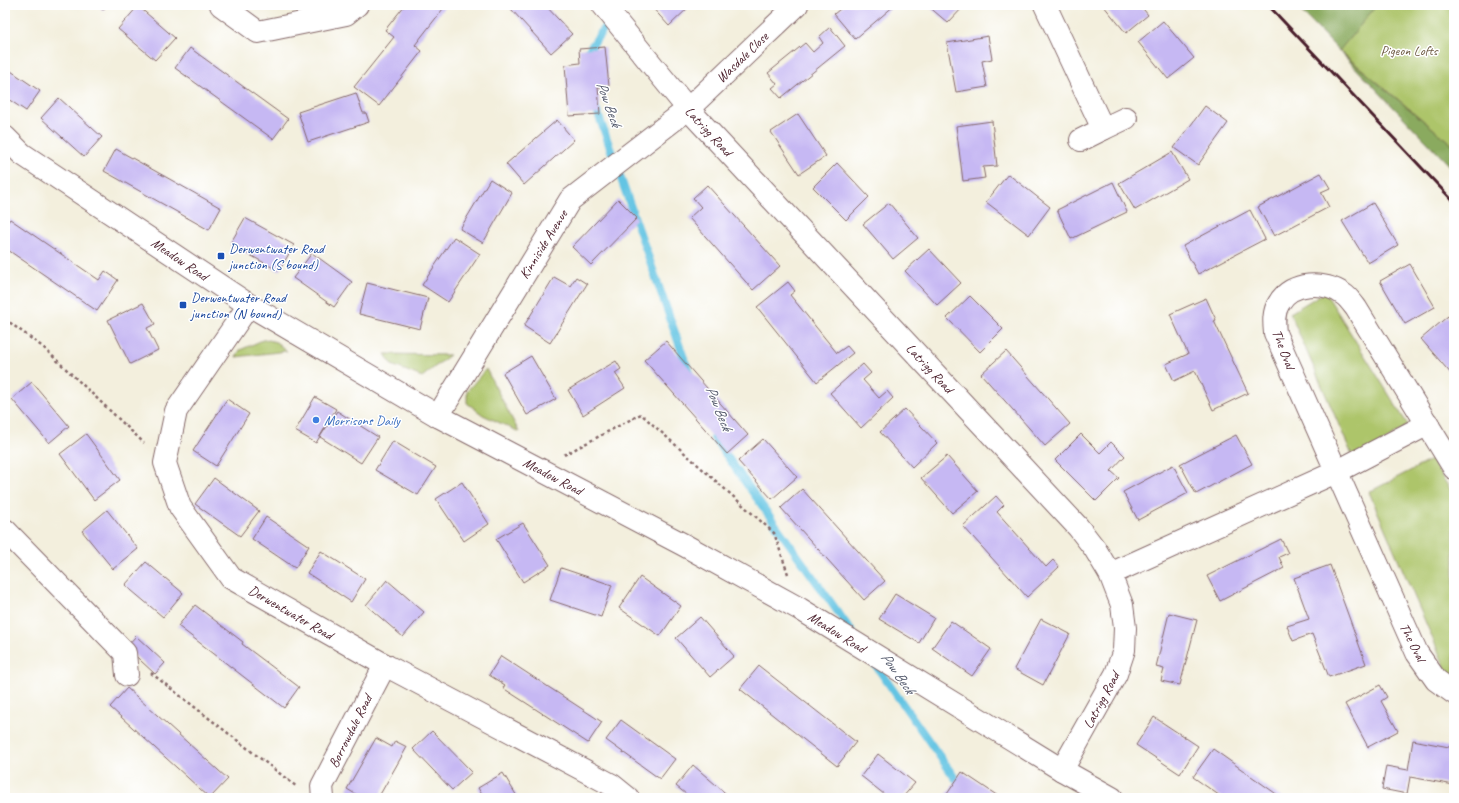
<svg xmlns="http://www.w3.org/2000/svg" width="1459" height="803" font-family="Caveat,sans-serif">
<rect width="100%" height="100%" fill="#fff"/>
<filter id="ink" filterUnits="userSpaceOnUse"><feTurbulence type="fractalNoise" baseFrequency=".025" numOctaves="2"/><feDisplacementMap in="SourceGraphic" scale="8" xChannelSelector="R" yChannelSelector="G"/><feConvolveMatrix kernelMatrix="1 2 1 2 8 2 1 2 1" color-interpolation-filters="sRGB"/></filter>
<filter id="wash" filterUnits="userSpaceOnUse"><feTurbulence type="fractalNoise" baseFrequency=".012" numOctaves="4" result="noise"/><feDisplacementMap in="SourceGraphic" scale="16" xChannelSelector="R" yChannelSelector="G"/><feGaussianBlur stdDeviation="0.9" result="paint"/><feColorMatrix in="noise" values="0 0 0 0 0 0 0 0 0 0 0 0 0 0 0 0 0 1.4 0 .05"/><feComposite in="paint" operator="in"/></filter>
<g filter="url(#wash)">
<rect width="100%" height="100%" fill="#f3efdd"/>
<g fill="#adc56a" stroke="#7c724a">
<polygon points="1377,5 1454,5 1454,146 1339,50"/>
<polygon points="1325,292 1408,425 1355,462 1290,313"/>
<polygon points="265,339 276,342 287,351 236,357 240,350"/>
<polygon points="385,354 450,355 422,377 392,365"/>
<polygon points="486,369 519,432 483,415 467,403 467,391"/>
<polygon points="1431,460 1454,495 1454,681 1451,681 1369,492"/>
</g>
<polygon fill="#8aaa5e" stroke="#6a6444" points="1295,5 1377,5 1339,51 1454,146 1454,170"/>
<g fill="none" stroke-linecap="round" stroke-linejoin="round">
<g stroke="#64c4e3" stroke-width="8">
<polyline points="584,57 620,5"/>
<polyline points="595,105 690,375"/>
<polyline points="714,438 852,632"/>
<polyline points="874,663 969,798"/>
</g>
</g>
<g id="blocks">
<g fill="#c6b8f3">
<polygon points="97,5 107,5 103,10"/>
<polygon points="405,5 446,5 415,45 422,51 379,106 354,87 394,37 385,30"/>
<polygon points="516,5 545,5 572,34 551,53 511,9"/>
<polygon points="650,5 688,5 690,6 669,26"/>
<polygon points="845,5 895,5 855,39 834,14"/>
<polygon points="927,5 965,5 948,23"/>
<polygon points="1103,5 1140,5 1148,15 1126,33"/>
<polygon points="138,6 175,38 155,60 118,29"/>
<polygon points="1163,21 1194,58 1168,79 1138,42"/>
<polygon points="830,27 845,46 781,98 772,88 777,84 768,73 805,43 813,52 823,43 819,37"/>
<polygon points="988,36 992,59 982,61 987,87 956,92 947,43"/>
<polygon points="605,47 609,86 598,87 600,114 569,116 565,65 580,63 579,49"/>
<polygon points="190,48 288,119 273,139 175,68"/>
<polygon points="5,67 40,91 26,111 5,97"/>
<polygon points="356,93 363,113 366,113 369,122 308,142 298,112"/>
<polygon points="59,98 102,137 84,157 41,118"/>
<polygon points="1205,106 1228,123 1198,165 1174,148"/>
<polygon points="798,114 826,156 799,174 771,132"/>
<polygon points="557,120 574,140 524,185 506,164"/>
<polygon points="992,121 997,166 983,167 985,178 963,181 956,126"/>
<polygon points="116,149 221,208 209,230 104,171"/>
<polygon points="1172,152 1188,179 1135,210 1119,183"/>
<polygon points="837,163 869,197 846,220 813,187"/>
<polygon points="1321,173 1330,188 1321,192 1329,207 1274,236 1258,207"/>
<polygon points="1008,174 1050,207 1029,235 986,202"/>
<polygon points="490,179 512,193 483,243 460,229"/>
<polygon points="1113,182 1127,212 1071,239 1057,210"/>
<polygon points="707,185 780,266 753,290 689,218 701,207 693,198"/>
<polygon points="618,199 637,218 591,265 572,247"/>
<polygon points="889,203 918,238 893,259 863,224"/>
<polygon points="1373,203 1398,245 1368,263 1342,221"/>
<polygon points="1250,210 1265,239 1198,274 1183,246"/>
<polygon points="245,218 294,245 279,271 230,244"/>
<polygon points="10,219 99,280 105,271 118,280 97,311 5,248 5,226"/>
<polygon points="454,237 480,254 448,302 422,285"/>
<polygon points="929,249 961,283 937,305 905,271"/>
<polygon points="312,253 352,282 334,307 293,278"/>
<polygon points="1410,264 1435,307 1405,324 1380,281"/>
<polygon points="554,277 570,286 576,277 587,284 550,343 524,326"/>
<polygon points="788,282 795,291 790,295 837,353 847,346 853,353 817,382 757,307"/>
<polygon points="367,283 428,298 420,329 359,314"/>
<polygon points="970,296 1003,329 980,352 947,318"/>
<polygon points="1206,298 1216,320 1214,321 1248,393 1213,410 1195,371 1174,381 1166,364 1188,354 1170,314"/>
<polygon points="143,303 155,324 147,328 158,350 130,364 108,320"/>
<polygon points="1448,316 1454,323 1454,375 1453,376 1421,339"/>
<polygon points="666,341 748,435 727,454 644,360"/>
<polygon points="1006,351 1070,424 1045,446 981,374"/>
<polygon points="531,356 556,399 527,415 503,373"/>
<polygon points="616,361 621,369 615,373 625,388 583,415 568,390"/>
<polygon points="863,364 871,373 863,380 879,398 887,391 893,398 861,428 830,393"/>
<polygon points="32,382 69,426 49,443 12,399"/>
<polygon points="315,397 336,409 316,443 295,431"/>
<polygon points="227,399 249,414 216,466 193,451"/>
<polygon points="905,409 937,443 912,467 880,432"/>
<polygon points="337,411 378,437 361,463 320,437"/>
<polygon points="86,434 120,480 94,500 60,454"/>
<polygon points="1081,434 1100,453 1111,442 1125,456 1111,471 1119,478 1096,501 1055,460"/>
<polygon points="1236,435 1252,464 1196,494 1180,464"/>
<polygon points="763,439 797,477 772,499 738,461"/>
<polygon points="393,441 436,467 418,495 375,470"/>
<polygon points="947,456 978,491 952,513 921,478"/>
<polygon points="1173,465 1188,493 1138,520 1123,492"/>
<polygon points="214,478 259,511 240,536 195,504"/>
<polygon points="462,482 489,524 464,541 436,499"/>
<polygon points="802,489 885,581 864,600 781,508"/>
<polygon points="996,496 1004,505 997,512 1046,567 1053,560 1059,567 1027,597 963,526"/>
<polygon points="107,510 138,549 113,569 82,531"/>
<polygon points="266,517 309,546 295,568 252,539"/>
<polygon points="523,523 550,565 523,582 496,539"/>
<polygon points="1281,539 1288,553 1279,557 1284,568 1220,601 1207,576"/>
<polygon points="321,551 365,579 351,602 307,573"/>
<polygon points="146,562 183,593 163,617 125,585"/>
<polygon points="1330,565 1366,664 1329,677 1312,634 1293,641 1287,626 1309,619 1294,578"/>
<polygon points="561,568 612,585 601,617 550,600"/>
<polygon points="640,577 681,606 660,636 619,608"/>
<polygon points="387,580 424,612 403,637 366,605"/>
<polygon points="895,594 934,618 919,643 879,619"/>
<polygon points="195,605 243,642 242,644 299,687 284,708 178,626"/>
<polygon points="1169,613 1197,620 1180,685 1161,681 1164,669 1156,667"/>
<polygon points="700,617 734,656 710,677 676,638"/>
<polygon points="1041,619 1070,634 1043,685 1014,669"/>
<polygon points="951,621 991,649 972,676 932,648"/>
<polygon points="136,636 165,663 155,674 126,647"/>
<polygon points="501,656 602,722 588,743 503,688 505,685 489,675"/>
<polygon points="759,666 856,742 837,766 740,689"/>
<polygon points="1380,685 1387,697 1381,701 1398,731 1368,747 1345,704"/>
<polygon points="127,688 228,779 210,798 110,707"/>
<polygon points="1154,717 1198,746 1180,774 1136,745"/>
<polygon points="621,720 675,759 660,779 606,740"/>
<polygon points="432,731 472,772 452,790 413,749"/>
<polygon points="376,738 392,747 395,741 407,747 378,798 362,798 347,789"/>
<polygon points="1413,740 1454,748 1454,785 1410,777 1407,794 1382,789 1386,766 1408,770"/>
<polygon points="1213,749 1282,798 1223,798 1193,777"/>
<polygon points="878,754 915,783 902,798 889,798 861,776"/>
<polygon points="693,765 731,798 691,798 676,786"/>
<polygon points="962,772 1001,798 952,798 947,794"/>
<polygon points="503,773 518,798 484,798 478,788"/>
</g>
</g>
</g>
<g filter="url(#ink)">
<use href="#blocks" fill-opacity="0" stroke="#856869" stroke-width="1"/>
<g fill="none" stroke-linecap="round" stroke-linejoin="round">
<g stroke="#856869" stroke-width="24">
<g id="street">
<polyline points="221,5 258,32 346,14 357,5"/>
<polyline points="603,5 688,109 1078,527 1095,549 1110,574 1122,605 1125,628 1124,650 1116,674 1062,770"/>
<polyline points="1045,5 1103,129 1081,140"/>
<polyline points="1103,129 1126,118"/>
<polyline points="5,137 22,154 249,305 438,416 684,545 800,609 1062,770 1112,798"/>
<polyline points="249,305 176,411 165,463 180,507 231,578 385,665 612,785 628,798"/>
<polyline points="438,416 570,200 688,109 797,5"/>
<path d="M 1454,468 L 1356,308 C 1352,303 1348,297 1343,294 C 1325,281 1291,281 1279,303 C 1273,312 1274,323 1275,333 L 1417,653 L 1436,680 L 1454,693"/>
<polyline points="5,530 125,653 127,675"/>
<polyline points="1110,574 1336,472 1428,424"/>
<polyline points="323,798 322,786 385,665"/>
</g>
</g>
<g stroke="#856869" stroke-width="2.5" stroke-dasharray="3 3" stroke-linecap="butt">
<polyline points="5,319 44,348 144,443"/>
<polyline points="564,455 641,414 774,533 788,574"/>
<polyline points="151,673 297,787"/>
</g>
<use href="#street" stroke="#fff" stroke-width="22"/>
<polyline stroke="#4a1f2b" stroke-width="3" points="1268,5 1454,202"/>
</g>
</g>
<g fill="#1a4fb4" stroke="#fff" stroke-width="1.5">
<rect x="217" y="252" width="8" height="8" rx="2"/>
<rect x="179" y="301" width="8" height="8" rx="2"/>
</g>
<circle fill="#3f7fe0" stroke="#fff" stroke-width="1.5" cx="316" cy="420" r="4"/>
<g text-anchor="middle" stroke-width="3" stroke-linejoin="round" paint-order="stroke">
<g font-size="14" fill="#6d5941" stroke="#fff">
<text x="1409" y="55">Pigeon Lofts</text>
</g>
<g font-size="14" fill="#4a1f2b" stroke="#fff">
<text transform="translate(742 57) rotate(-44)" y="5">Wasdale Close</text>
<text transform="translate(709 131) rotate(47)" y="5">Latrigg Road</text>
<text transform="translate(543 244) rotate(-58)" y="5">Kinniside Avenue</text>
<text transform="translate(180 259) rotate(34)" y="5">Meadow Road</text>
<text transform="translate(1284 349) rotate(69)" y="5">The Oval</text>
<text transform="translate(930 368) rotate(47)" y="5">Latrigg Road</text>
<text transform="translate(553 476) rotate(28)" y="5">Meadow Road</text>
<text transform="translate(291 612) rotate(30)" y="5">Derwentwater Road</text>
<text transform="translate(837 632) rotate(32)" y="5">Meadow Road</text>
<text transform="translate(1413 642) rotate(63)" y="5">The Oval</text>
<text transform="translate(1101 700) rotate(-62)" y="5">Latrigg Road</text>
<text transform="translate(350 731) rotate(-63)" y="5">Borrowdale Road</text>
</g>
<g font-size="14" fill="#164399" stroke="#fff" text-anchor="start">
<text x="229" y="253">Derwentwater Road<tspan x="229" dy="16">junction (S bound)</tspan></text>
<text x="191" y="302">Derwentwater Road<tspan x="191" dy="16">junction (N bound)</tspan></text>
</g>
<g font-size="14" fill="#366cbe" stroke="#fff" text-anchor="start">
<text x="324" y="425">Morrisons Daily</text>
</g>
<g font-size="15" font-style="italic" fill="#53596b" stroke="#fff">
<text transform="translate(609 104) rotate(70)" y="5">Pow Beck</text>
<text transform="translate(719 408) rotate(68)" y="5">Pow Beck</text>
<text transform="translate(898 673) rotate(55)" y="5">Pow Beck</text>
</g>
</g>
<rect width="1459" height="803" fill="none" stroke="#fff" stroke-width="20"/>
</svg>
